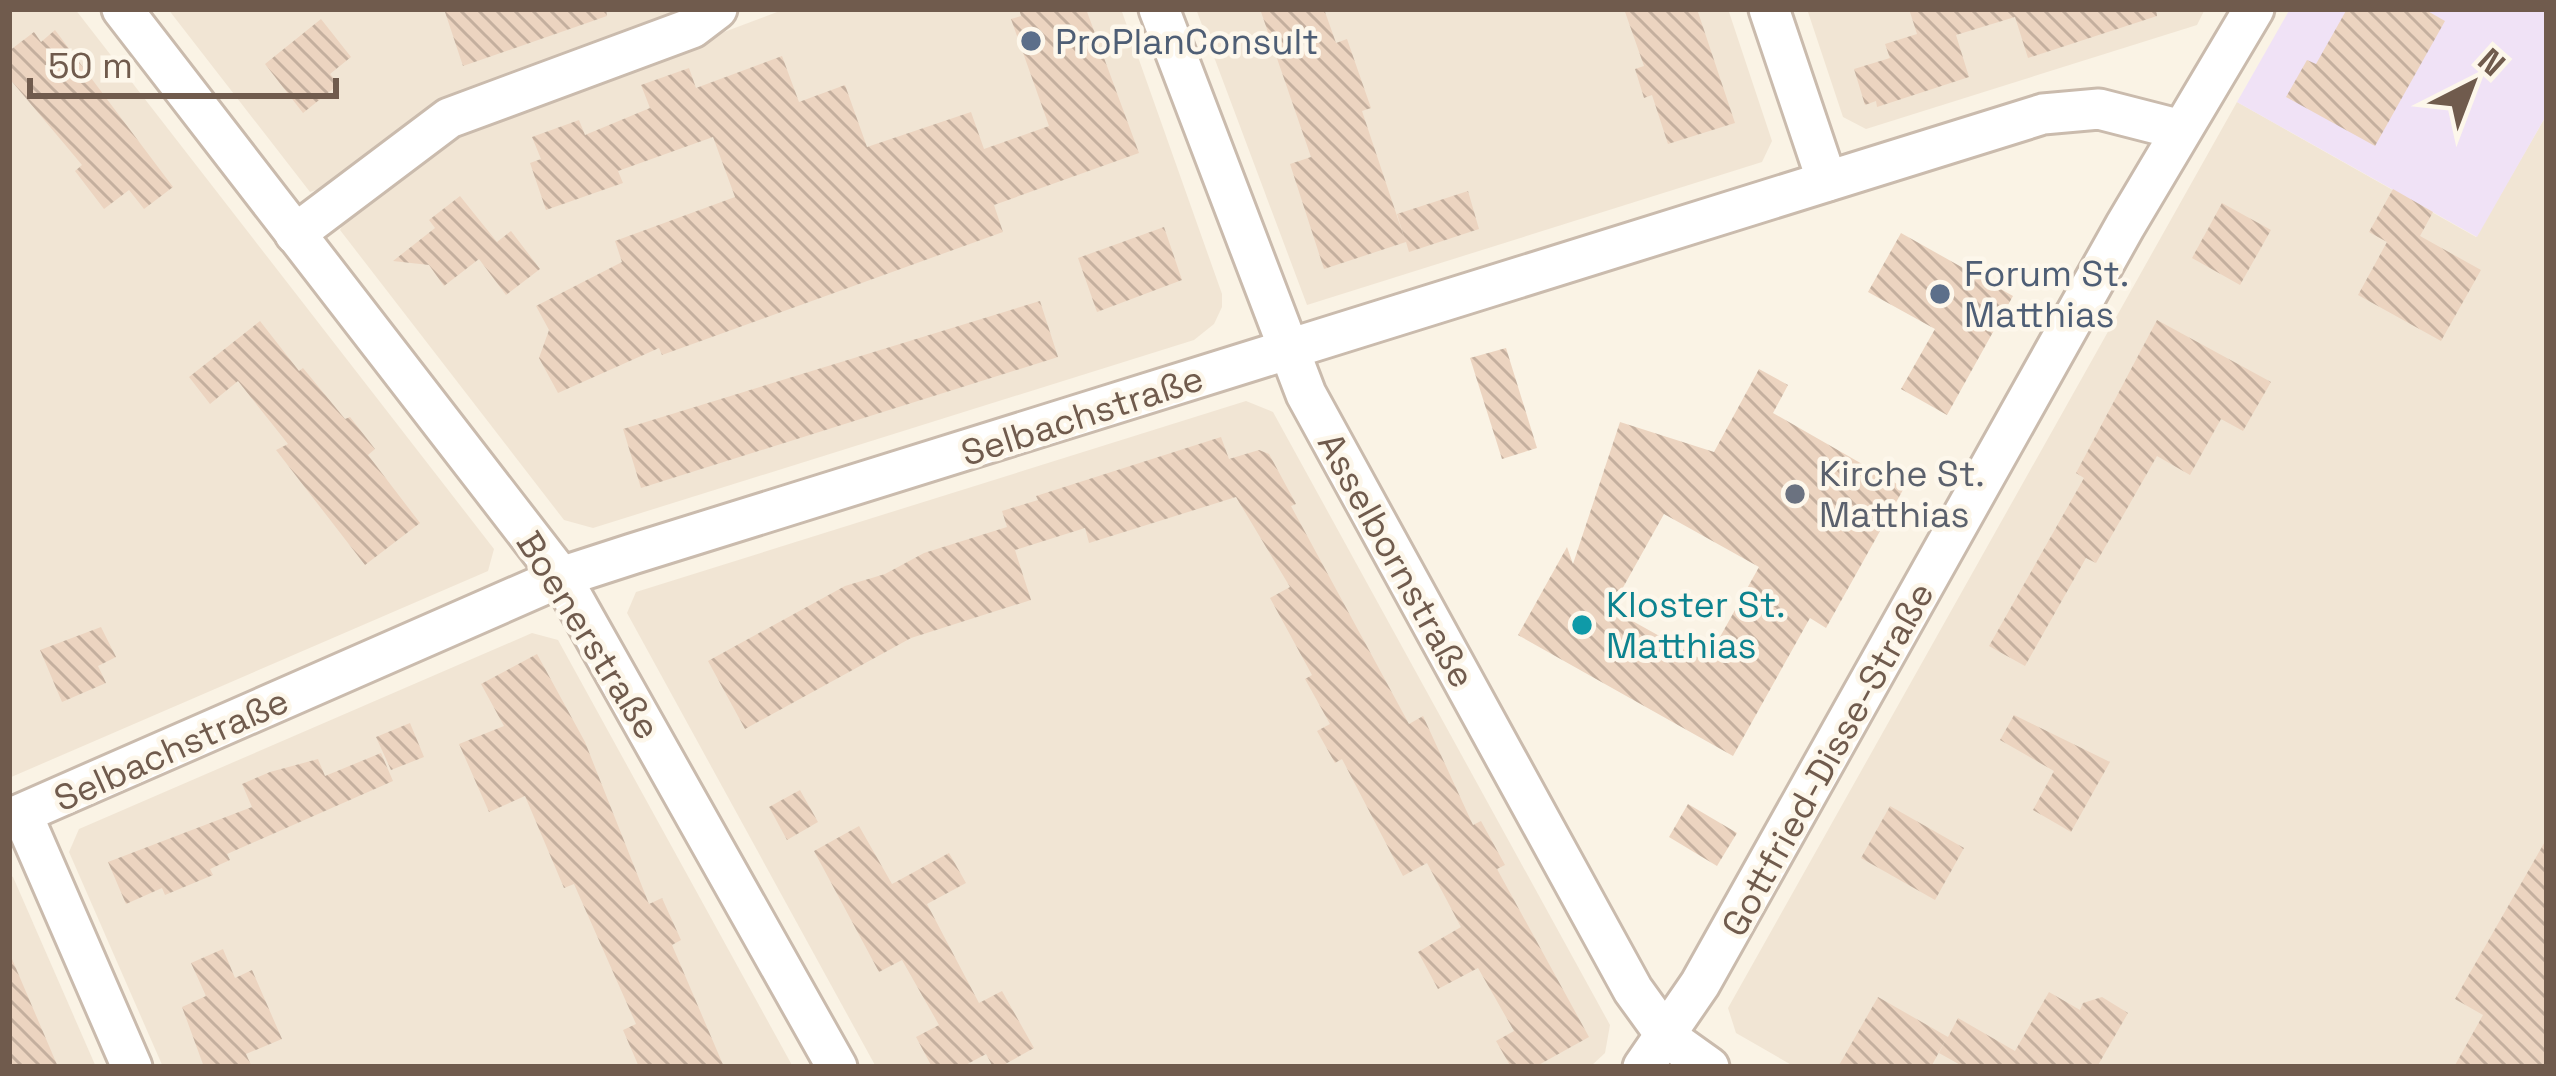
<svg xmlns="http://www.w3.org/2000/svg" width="2556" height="1076" font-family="'Space Grotesk',sans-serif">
<defs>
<pattern id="building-back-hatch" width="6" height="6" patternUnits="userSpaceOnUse" patternTransform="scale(3)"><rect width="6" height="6" fill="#ecd4c0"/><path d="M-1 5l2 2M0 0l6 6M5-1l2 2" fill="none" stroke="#c4af9e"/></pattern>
</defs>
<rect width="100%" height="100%" fill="#faf3e5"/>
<g fill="#f1e5d4">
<polygon points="9,9 75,9 494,549 488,571 9,778"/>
<polygon points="168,9 690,9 434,104 331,185 310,192"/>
<polygon points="785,9 1121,9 1222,294 1222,307 1214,324 1194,340 593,528 564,520 340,230 343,224 453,134"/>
<polygon points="1196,9 1728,9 1772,141 1762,162 1307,305"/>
<polygon points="1807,9 2205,9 2197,25 1866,129 1843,117"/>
<polygon points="2237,102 2476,237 2547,114 2547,1067 1795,1067 1736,1033 1728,1008"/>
<polygon points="1246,401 1273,412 1610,1025 1605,1053 1590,1067 876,1067 627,613 636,592"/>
<polygon points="532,633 558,640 793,1067 163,1067 69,852 79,829"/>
<polygon points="9,875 13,877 96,1067 9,1067"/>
</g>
<polygon fill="#f0e2f6" points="2290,9 2547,9 2547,114 2477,237 2237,102"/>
<g fill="url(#building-back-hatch)" fill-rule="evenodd">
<polygon points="444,9 606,9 607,16 463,66"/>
<polygon points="1019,9 1086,9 1139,153 994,205 1003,232 662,355 659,348 558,393 539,358 549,330 536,306 622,262 615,241 735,197 713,137 618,171 623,183 546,210 530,163 541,159 532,137 579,120 585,135 650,108 641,85 689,68 696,88 782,56 799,102 845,85 867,147 971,112 984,149 1049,126 1011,19 1021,16"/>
<polygon points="1260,9 1324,9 1336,43 1347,39 1371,108 1362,111 1405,240 1397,214 1468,191 1479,229 1409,252 1406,242 1324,269 1290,164 1311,157"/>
<polygon points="1624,9 1697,9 1735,123 1668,144 1652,95 1644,98 1635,69 1644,66"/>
<polygon points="1909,9 2156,9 2157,16 2028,58 2015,17 1956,35 1969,77 1877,107 1876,101 1865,105 1854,69 1890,58 1885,44 1917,34"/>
<polygon points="2347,9 2424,9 2445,21 2375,146 2286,97 2307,60 2316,64"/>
<polygon points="321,19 351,57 330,74 339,84 303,113 265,64"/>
<polygon points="55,30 173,187 144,209 129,190 104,209 75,171 82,165 9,78 9,51 34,32 41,42"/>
<polygon points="2393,189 2433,212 2420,236 2481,270 2441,341 2358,295 2387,242 2369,232"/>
<polygon points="460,196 497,242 511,231 540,269 506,295 479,259 444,286 429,265 393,261 435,228 429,220"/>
<polygon points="2222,203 2271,230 2240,285 2192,258"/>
<polygon points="1164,227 1182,280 1097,312 1078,258"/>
<polygon points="1901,233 2013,296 1947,415 1901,389 1935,329 1868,292"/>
<polygon points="1040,301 1058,357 641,488 623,429"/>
<polygon points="2157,320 2271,382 2243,431 2221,419 2190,475 2157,456 2096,563 2086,558 2025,666 1989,646 2084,478 2076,473"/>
<polygon points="260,321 299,371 303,368 345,419 350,417 375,449 368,455 420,523 365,565 276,450 288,444 238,381 210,404 189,377"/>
<polygon points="1506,348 1537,448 1502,459 1470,358"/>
<path d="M 1759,369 L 1788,385 L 1773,413 L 1904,488 L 1826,628 L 1810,618 L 1733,756 L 1518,635 L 1567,547 L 1573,564 L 1620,422 L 1714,452 ZM 1664,514 L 1759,567 L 1706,662 L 1611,609 Z"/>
<polygon points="1221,437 1229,459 1259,450 1269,454 1296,504 1291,506 1409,724 1423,716 1473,825 1481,821 1505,865 1497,869 1589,1037 1535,1067 1511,1067 1496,1041 1514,1031 1478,968 1438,989 1418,952 1461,927 1427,863 1403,876 1342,759 1335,763 1317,731 1330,724 1305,679 1312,675 1270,598 1290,587 1236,497 1089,543 1085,528 1015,550 1031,600 911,638 745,729 708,661 845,586 885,574 924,553 1007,527 1002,511 1038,500 1036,496"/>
<polygon points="101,627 116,657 98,666 106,683 62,702 40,650"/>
<polygon points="537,654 585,742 649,904 662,898 681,940 672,945 724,1067 639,1067 623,1030 636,1024 574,884 564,888 525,796 489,812 459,744 504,726 481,684"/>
<polygon points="2014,715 2110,762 2071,832 2033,810 2054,771 2000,740"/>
<polygon points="410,723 424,757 391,770 376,737"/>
<polygon points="381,753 393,781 227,854 230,860 210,869 213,875 165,895 162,888 126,904 108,862 252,807 242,784 270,772 318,759 325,776"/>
<polygon points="800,790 818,822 787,840 769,807"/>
<polygon points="1688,804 1737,833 1717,866 1669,837"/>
<polygon points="1890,806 1964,848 1935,900 1861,858"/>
<polygon points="859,826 892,884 949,853 966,883 927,904 979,1003 1002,991 1034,1048 1000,1067 993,1067 986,1054 962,1067 932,1067 916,1037 939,1025 902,960 879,972 814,851"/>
<polygon points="2547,838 2547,1067 2454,1067 2483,1015 2455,999"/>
<polygon points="223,949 235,978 252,970 282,1039 246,1054 252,1067 204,1067 182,1007 206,996 191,963"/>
<polygon points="9,952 58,1067 9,1067"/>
<polygon points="2049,992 2080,1010 2083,1003 2102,997 2128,1013 2097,1067 1964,1067 1939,1053 1946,1039 1931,1067 1838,1067 1878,997 1948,1037 1958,1018 2015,1051"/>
</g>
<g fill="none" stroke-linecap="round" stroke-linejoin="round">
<g stroke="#cabbad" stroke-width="45">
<g id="minor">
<polyline points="122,9 561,577 837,1067"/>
<polyline points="1159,9 1306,394 1633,990 1667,1037 1709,1067"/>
<polyline points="1769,9 1827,181"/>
<polyline points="295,234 449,118 692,28 717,9"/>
<polyline points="22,814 132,1067"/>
<polyline points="9,819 561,577 632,554 2043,114 2099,109 2181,130"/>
<polyline points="1643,1067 1700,984 2125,226 2254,9"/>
</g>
</g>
<use href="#minor" stroke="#fff" stroke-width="39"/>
</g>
<g fill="#5c6f8a" stroke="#fdf7eb" stroke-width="4.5">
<circle cx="1031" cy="41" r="12"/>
<circle cx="1940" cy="294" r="12"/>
</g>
<circle fill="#6b7280" stroke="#fdf7eb" stroke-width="4.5" cx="1795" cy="494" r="12"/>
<circle fill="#0f9aa8" stroke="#fdf7eb" stroke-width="4.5" cx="1582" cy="625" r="12"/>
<g text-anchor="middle" stroke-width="9" stroke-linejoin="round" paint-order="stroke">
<g font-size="36" fill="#4e5e75" stroke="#fdf7eb" text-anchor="start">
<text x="1055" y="54">ProPlanConsult</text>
<text x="1964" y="286">Forum St.<tspan x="1964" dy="41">Matthias</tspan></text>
</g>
<g font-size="36" fill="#705b4d" stroke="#fdf7eb">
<text transform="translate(1082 415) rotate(-18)" y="13">Selbachstraße</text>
<text transform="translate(1397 560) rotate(61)" y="13">Asselbornstraße</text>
<text transform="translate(589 635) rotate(58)" y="13">Boenerstraße</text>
<text transform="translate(171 749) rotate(-24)" y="13">Selbachstraße</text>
<text transform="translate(1827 759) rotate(-61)" y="13">Gottfried-Disse-Straße</text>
</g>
<g font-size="36" fill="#5b616d" stroke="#fdf7eb" text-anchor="start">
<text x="1819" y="486">Kirche St.<tspan x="1819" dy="41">Matthias</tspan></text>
</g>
<g font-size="36" fill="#0d838f" stroke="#fdf7eb" text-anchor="start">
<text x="1606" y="617">Kloster St.<tspan x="1606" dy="41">Matthias</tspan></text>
</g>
</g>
<rect width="2556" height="1076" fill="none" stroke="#705b4d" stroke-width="24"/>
<g transform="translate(2472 84) rotate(42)" stroke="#fdf7eb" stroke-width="9" paint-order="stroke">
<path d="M0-9L21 45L0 30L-21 45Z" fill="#705b4d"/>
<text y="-18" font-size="33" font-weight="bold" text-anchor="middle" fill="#705b4d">N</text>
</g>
<path d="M30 78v18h306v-18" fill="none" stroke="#705b4d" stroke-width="6"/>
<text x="48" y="78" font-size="36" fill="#705b4d" stroke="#fdf7eb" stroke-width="9" paint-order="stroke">50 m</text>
</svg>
